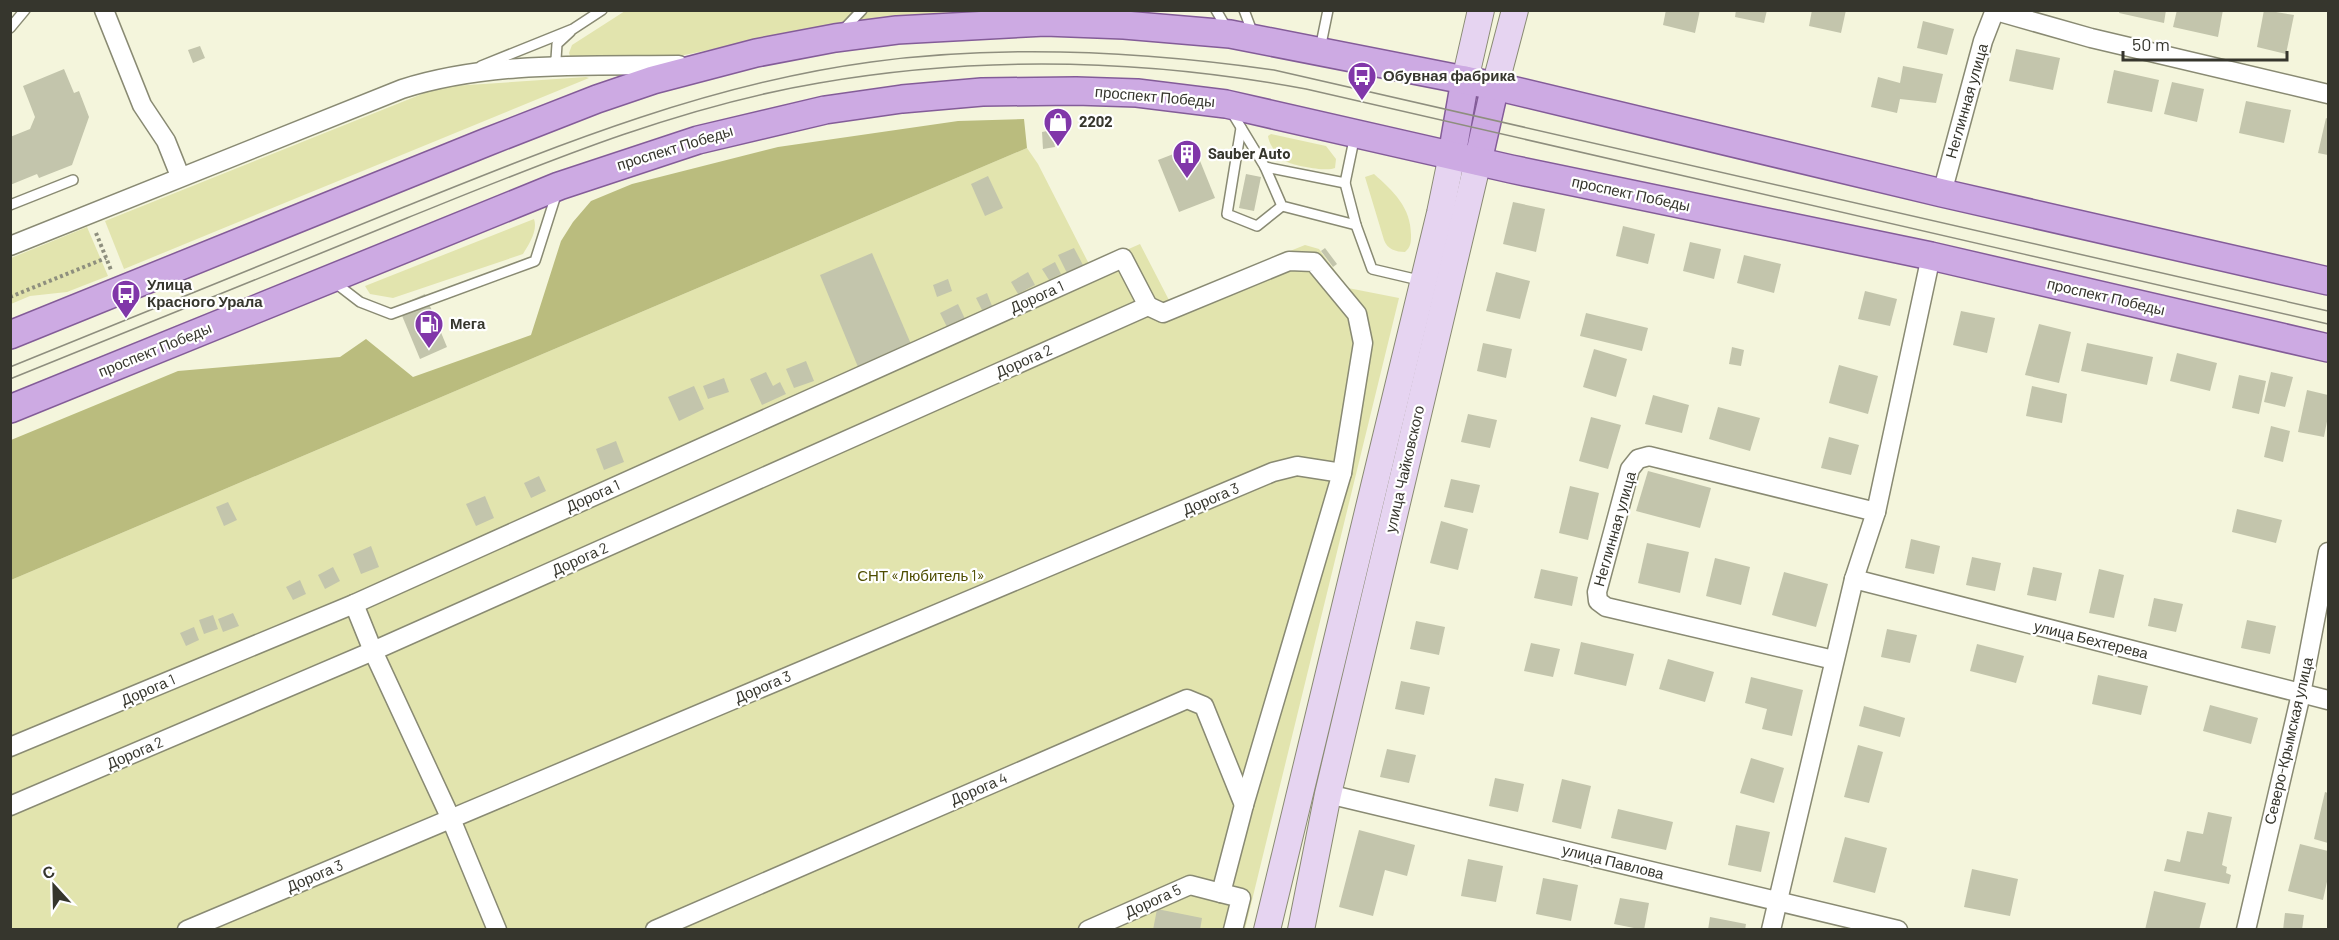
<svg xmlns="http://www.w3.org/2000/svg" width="2339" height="940" font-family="Barlow,sans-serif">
<rect width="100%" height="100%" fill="#f4f5dc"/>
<g fill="#e2e4ae">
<polygon points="625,11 958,11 951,13 825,27 674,57 572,61 569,53 572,45"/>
<polygon points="586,77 589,78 124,269 105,221 427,92 453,86"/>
<path d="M 1271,134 L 1326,146 L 1336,159 L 1335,168 C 1327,172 1296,166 1287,162 C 1279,159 1269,145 1268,136 Z"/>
<polygon points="1027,148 1038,164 1090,266 1140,244 1171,304 1225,277 1305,245 1319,249 1348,288 1399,298 1245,929 11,930 11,580"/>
<path d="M 1374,174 C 1393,191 1411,207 1411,235 C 1411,242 1411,247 1405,252 C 1396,252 1387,249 1384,240 L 1365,177 Z"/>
<path d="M 534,219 C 538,231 529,244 523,254 L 393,298 L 370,294 L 365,286 Z"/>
<polygon points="87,227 108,276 67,292 30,296 11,304 11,258"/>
</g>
<polygon fill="#babc7e" points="1024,119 1027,148 11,580 11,440 178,371 340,357 366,339 413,377 531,335 561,241 573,222 591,201 632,184 778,147 958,121"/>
<g fill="#c3c5ac">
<polygon points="1666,10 1700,10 1695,33 1663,25"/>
<polygon points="1736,10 1767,10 1764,23 1735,17"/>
<polygon points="1812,10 1846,10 1841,33 1809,26"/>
<polygon points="2120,10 2166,10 2164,23 2119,13"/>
<polygon points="2177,10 2223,10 2218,37 2173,27"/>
<polygon points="2264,10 2294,15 2286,54 2257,47"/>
<polygon points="1923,21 1954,29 1947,55 1917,48"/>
<polygon points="200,46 205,58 193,63 188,50"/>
<polygon points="2016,49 2060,58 2053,90 2009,81"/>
<polygon points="1903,66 1943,74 1936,103 1900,99 1897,113 1871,107 1878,77 1900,83"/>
<polygon points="64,69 74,93 79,91 89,117 72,165 39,178 37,174 10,185 10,137 30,129 35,117 23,86"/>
<polygon points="2114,70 2159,80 2152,112 2107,103"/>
<polygon points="2172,82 2204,89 2197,122 2164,114"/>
<polygon points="2246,101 2291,110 2284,143 2239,133"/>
<polygon points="2326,118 2328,119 2328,155 2318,153"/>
<polygon points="1052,130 1055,147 1043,149 1042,132"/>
<polygon points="1194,146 1215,198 1179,212 1158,160"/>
<polygon points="1246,174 1261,177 1254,211 1239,208"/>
<polygon points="988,176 1003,208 985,216 971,184"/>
<polygon points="1513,202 1545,209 1536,252 1503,244"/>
<polygon points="1623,226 1655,234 1648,264 1616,256"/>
<polygon points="1690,242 1721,249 1714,279 1683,271"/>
<polygon points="1074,248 1083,265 1067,273 1058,255"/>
<polygon points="1325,248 1337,264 1333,267 1321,251"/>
<polygon points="872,253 911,344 858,367 820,275"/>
<polygon points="1744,255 1781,264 1774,293 1737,283"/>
<polygon points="1055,262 1061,274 1049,280 1042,269"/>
<polygon points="1028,272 1035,285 1018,294 1011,282"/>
<polygon points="1496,272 1530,281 1520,319 1486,311"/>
<polygon points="948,279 952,291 937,297 933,285"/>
<polygon points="1865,291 1897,299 1890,326 1858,319"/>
<polygon points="987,293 992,306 982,310 976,298"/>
<polygon points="425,294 447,347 420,359 398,306"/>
<polygon points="958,304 966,321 948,329 940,313"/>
<polygon points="1961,311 1995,318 1987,353 1953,345"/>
<polygon points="1586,313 1648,328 1642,351 1580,336"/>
<polygon points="2039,324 2071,332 2059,383 2025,375"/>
<polygon points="1483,343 1512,349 1506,378 1477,371"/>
<polygon points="2087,343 2153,357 2147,385 2081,371"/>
<polygon points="1732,347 1744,350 1741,366 1729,364"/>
<polygon points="1594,349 1627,359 1616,397 1583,387"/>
<polygon points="2177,353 2217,363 2210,391 2170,381"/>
<polygon points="806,361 814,381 794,388 786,369"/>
<polygon points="1839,365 1878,376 1868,414 1829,403"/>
<polygon points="766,372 773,386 780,382 786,394 762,405 750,379"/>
<polygon points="2271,372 2293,377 2285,407 2264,402"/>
<polygon points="2239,375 2266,381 2259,414 2232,408"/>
<polygon points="724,378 729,392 708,399 703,386"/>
<polygon points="694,386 704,409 679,421 668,397"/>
<polygon points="2032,386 2067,394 2062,423 2026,416"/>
<polygon points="2307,390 2328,395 2328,416 2324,437 2298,432"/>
<polygon points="1653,395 1689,405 1682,433 1645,424"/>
<polygon points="1718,407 1760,418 1750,451 1709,439"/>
<polygon points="1468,414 1497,420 1490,448 1461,442"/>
<polygon points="1591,417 1621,425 1608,469 1579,461"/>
<polygon points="2271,426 2290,431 2283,462 2264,457"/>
<polygon points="1829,437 1859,445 1851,475 1821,468"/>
<polygon points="616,441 624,462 604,470 596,449"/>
<polygon points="1648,471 1711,488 1700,528 1636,511"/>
<polygon points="539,476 546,491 531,498 524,483"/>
<polygon points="1451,479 1480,485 1473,513 1444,507"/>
<polygon points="1570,486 1599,493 1588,540 1559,533"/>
<polygon points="485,496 494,518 476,526 466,504"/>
<polygon points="228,502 237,520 224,526 216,507"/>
<polygon points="2237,509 2282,520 2276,543 2232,532"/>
<polygon points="1441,521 1468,529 1458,570 1430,563"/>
<polygon points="1911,539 1940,546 1934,574 1905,568"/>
<polygon points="1647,543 1689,552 1680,593 1638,583"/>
<polygon points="371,546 379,567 361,574 353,554"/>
<polygon points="1972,557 2001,563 1995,591 1966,585"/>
<polygon points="1715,558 1750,567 1741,605 1706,596"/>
<polygon points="333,567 340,581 325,589 318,575"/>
<polygon points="2033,567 2062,573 2056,601 2027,595"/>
<polygon points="1541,569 1578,577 1572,606 1534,598"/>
<polygon points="2099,569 2124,575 2114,618 2089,613"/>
<polygon points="1784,572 1828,584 1816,627 1772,615"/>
<polygon points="300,580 306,594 293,600 286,587"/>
<polygon points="2154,598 2183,604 2176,632 2148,626"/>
<polygon points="233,613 239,626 223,632 218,619"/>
<polygon points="213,615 218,629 204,634 199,620"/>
<polygon points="2247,620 2276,626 2270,654 2241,648"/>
<polygon points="1416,621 1445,627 1439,655 1410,649"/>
<polygon points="194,627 199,640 186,646 180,633"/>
<polygon points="1887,629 1917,635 1910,663 1881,657"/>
<polygon points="1581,642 1634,654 1626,686 1574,674"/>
<polygon points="1531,643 1560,649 1553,677 1524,671"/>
<polygon points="1977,644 2024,656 2016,683 1970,671"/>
<polygon points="1668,659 1714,672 1705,702 1659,689"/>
<polygon points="2098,675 2148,686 2141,715 2092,704"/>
<polygon points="1751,677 1803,690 1792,736 1762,729 1767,709 1745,703"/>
<polygon points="1401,681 1430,687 1424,715 1395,709"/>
<polygon points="2210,705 2258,718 2251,744 2203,731"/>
<polygon points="1864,706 1905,718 1900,737 1859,726"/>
<polygon points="1858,745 1883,752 1869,803 1844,797"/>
<polygon points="1387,749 1416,755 1409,783 1380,777"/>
<polygon points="1751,758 1784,768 1774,803 1740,793"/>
<polygon points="1495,778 1524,784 1518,812 1489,806"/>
<polygon points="1562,779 1591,786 1581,829 1552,822"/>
<polygon points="2325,792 2328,793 2328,843 2314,839"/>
<polygon points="1618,809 1673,822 1666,850 1611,838"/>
<polygon points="2208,812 2232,817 2222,865 2227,867 2226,873 2231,875 2229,884 2164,871 2167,859 2180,862 2187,831 2203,834"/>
<polygon points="1736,825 1770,832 1761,872 1728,865"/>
<polygon points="1359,830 1415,845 1407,876 1385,870 1373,916 1339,907"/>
<polygon points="1845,837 1887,848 1875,893 1833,882"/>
<polygon points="2300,844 2328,851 2328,877 2323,900 2288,891"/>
<polygon points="1468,859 1503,866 1496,902 1461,896"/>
<polygon points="1972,869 2018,879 2010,916 1964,907"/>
<polygon points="1543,878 1578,885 1571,921 1536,914"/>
<polygon points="2154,891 2206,903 2199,930 2145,930"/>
<polygon points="1620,898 1649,903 1644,930 1614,924"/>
<polygon points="1157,909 1202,918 1200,930 1153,930"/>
<polygon points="2285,913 2304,915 2302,930 2283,930"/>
<polygon points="1710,917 1746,924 1745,930 1708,930"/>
</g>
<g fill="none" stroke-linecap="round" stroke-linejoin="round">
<g stroke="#898a73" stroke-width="12">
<g id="service">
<polyline points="1216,10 1227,29"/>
<polyline points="1244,10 1253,34"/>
<polyline points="10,28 25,10"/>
<polyline points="843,30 862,10"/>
<polyline points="1320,49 1328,10"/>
<polyline points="551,65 556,59 557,44 570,32"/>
<polyline points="481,66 573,29 602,10"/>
<polyline points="1231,111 1265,167 1345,183 1355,135"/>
<polyline points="1241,128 1227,214 1257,226 1282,206"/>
<polyline points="1265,167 1282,206 1356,225"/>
<polyline points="1345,183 1356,225 1372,269 1423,281"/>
<polyline points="10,205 73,180"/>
<polyline points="334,282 360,302 391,314 535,261 557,192"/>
</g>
</g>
<g stroke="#898a73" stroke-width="21">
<g id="minor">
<polyline points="104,10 142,105 166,141 180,176"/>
<polyline points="1996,11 2091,38 2328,94"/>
<polyline points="1942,193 1983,41 1995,10"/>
<path d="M 10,246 L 402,89 C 490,61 587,66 679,65"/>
<polyline points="1148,306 1163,313 1289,261 1314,262 1357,314 1363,343 1342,473 1244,805 1221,893 1241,898 1233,930"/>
<polyline points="1854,579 2328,700"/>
<polyline points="354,604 373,651 451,819 497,930"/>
<polyline points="1834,660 1606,607 1598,601 1597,592 1630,469 1638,459 1649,456 1876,512"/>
<polyline points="10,747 354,604 1123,258 1148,306"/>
<polyline points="1328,794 1898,930"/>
<polyline points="10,806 373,651 1148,306"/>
<polyline points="187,930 1273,472 1297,466 1342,473"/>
<polyline points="655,930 1187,699 1204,706 1244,805"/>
<polyline points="1088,930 1190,885 1221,893"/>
<polyline points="1771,930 1854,579 1876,512 1931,256"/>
<polyline points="2246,930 2301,694 2328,552"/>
</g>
</g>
<g stroke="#898a73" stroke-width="28">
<g id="secondary">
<polyline points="1465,80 1481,10"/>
<polyline points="1495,86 1515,10"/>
<polyline points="1267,930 1440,213 1452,155"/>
<polyline points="1301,930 1328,794 1478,161"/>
</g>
</g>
<g stroke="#835c98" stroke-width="30">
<g id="primary">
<polyline points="1452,155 1465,80"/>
<polyline points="1478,161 1495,86"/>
<polyline points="10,335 487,142 597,99 653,80 756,53 835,38 897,30 1045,22 1124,25 1230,34 1495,86 1942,193 2328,281"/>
<polyline points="10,409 559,186 698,140 825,110 902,99 982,92 1076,91 1137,93 1226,104 1511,169 1931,256 2328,348"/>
</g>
</g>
<g stroke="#8e8f7e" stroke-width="4" stroke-dasharray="3 3" stroke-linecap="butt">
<polyline points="96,233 111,270"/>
<polyline points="10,297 106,258"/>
</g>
<use href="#service" stroke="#fff" stroke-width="9"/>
<use href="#minor" stroke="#fff" stroke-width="18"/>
<use href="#secondary" stroke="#e6d4f1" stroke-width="26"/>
<use href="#primary" stroke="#cdaae3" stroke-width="27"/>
<g stroke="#8e8e7e" stroke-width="1.5">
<path d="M 10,367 C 142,313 273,260 404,207 C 556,146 707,84 871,62 C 1005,44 1140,51 1274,70 L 2328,311"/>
<path d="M 10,379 C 143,325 275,272 407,218 C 541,164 676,107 819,83 C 981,55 1144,59 1306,89 L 2328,324"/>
</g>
</g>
<defs>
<g id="bus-pin" transform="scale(1.5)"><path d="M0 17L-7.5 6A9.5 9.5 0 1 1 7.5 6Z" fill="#8137a9" stroke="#fff"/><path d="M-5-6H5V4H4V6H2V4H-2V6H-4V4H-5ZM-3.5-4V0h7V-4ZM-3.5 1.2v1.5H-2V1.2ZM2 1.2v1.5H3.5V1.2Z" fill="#fff"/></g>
<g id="shop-pin" transform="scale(1.5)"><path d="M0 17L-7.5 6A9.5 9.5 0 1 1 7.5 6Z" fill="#8137a9" stroke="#fff"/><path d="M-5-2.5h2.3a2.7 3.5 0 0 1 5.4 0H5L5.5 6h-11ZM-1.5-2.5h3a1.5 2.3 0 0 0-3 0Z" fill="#fff"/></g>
<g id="building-pin" transform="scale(1.5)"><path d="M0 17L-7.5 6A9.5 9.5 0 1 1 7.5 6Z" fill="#8137a9" stroke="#fff"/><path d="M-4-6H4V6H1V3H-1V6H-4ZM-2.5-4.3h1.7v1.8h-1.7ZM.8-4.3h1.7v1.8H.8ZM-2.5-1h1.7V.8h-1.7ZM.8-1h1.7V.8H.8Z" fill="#fff"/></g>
<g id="fuel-pin" transform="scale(1.5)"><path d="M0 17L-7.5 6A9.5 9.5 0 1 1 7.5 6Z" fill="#8137a9" stroke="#fff"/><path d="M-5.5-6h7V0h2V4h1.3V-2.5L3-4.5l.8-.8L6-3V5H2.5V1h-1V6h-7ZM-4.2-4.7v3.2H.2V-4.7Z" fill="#fff"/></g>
</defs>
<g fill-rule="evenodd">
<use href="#bus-pin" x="1362" y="76"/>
<use href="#shop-pin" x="1058" y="122"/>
<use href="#building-pin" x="1187" y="154"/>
<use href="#bus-pin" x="126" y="294"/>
<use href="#fuel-pin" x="429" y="324"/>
</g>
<g text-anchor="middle" stroke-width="4.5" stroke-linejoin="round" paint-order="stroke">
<g font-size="15" font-weight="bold" fill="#36362d" stroke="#fff" text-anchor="start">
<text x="1383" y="81">Обувная фабрика</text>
<text x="1079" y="127">2202</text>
<text x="1208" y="159">Sauber Auto</text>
<text x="147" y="290">Улица<tspan x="147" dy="17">Красного Урала</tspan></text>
<text x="450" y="329">Мега</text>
</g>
<g font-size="15" fill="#36362d" stroke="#fff">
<text transform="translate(1155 97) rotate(5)" y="5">проспект Победы</text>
<text transform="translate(1967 101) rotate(-74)" y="5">Неглинная улица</text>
<text transform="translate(675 148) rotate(-17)" y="5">проспект Победы</text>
<text transform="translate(1631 194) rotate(12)" y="5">проспект Победы</text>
<text transform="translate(1037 297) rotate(-24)" y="5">Дорога 1</text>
<text transform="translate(2106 297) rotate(13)" y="5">проспект Победы</text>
<text transform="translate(155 350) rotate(-22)" y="5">проспект Победы</text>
<text transform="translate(1024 361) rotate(-24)" y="5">Дорога 2</text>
<text transform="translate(1405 469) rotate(-77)" y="5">улица Чайковского</text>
<text transform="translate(593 496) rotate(-24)" y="5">Дорога 1</text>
<text transform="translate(1211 499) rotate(-23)" y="5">Дорога 3</text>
<text transform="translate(1615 529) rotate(-74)" y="5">Неглинная улица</text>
<text transform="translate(580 559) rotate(-24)" y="5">Дорога 2</text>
<text transform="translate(2091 640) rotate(14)" y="5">улица Бехтерева</text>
<text transform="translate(763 687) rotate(-23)" y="5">Дорога 3</text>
<text transform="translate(148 690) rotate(-23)" y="5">Дорога 1</text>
<text transform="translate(2289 741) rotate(-77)" y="5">Северо-Крымская улица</text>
<text transform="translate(135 753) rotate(-23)" y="5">Дорога 2</text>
<text transform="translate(979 789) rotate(-23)" y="5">Дорога 4</text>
<text transform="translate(1613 862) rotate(14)" y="5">улица Павлова</text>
<text transform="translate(315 876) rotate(-23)" y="5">Дорога 3</text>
<text transform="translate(1153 901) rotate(-24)" y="5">Дорога 5</text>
</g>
<g font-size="15" fill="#4e4d00" stroke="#fff">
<text x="921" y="581">СНТ «Любитель 1»</text>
</g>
</g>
<rect width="2339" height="940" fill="none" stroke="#36362d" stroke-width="24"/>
<g transform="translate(54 886) rotate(338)" stroke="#ffffff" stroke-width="4.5" paint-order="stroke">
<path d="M0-4.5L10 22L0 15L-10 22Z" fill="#36362d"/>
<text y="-9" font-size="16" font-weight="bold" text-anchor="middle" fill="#36362d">С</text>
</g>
<path d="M2123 51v9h164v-9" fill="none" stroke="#36362d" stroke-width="3"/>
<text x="2132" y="51" font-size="18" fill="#36362d" stroke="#ffffff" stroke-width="4.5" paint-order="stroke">50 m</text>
</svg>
